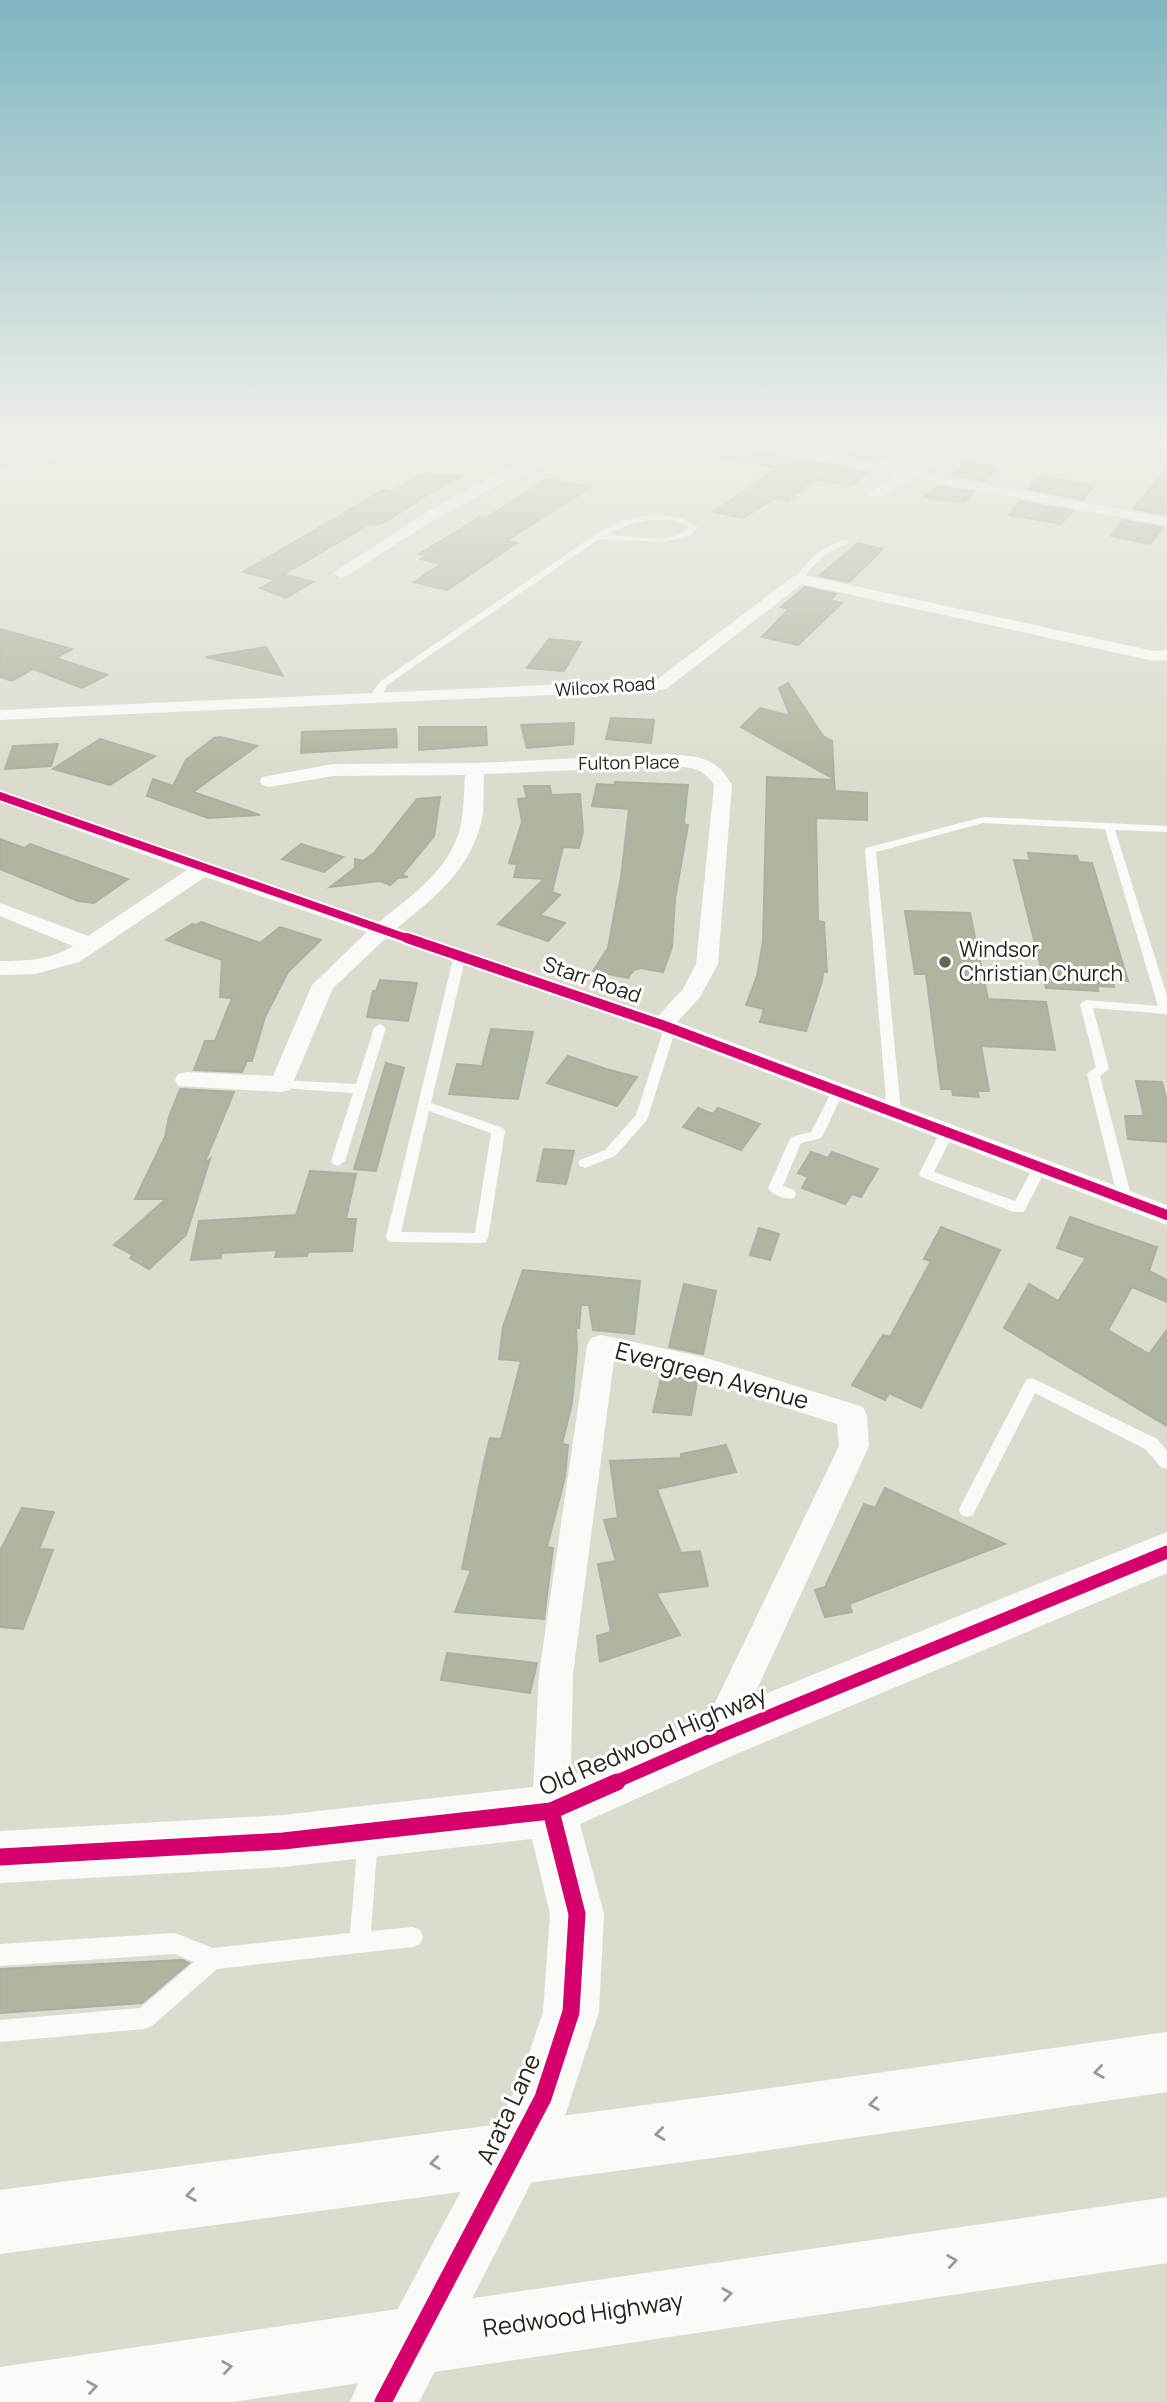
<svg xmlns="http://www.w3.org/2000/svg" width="1167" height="2402" font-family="Manrope,sans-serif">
<rect width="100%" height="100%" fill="#dcdcce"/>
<g fill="#afb69f" stroke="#adafa5" stroke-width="2">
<polygon points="686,440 725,440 733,447 868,472 851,486 813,479 788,501 774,499 743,518 713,512 778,468 685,450"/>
<polygon points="763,440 856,440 898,447 881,461"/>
<polygon points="966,462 996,468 984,481 952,475"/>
<polygon points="1167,466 1167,515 1133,509 1150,489"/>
<polygon points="420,475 461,476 414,502 417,502 386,521 376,525 370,524 274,580 243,572 385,489 392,491"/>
<polygon points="1039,477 1061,480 1094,486 1083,500 1028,489"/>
<polygon points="547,479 591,487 506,541 517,543 447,590 414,582 441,564 421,559 427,556 419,554 480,517 486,518"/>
<polygon points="939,486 974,492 964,503 924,497"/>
<polygon points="1019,501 1073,511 1061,524 1009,515"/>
<polygon points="1123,520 1163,528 1150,544 1111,536"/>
<polygon points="858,543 883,549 849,582 819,576"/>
<polygon points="285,575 313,582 286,598 260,588"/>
<polygon points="805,587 836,594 830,600 842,603 798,645 762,637 789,609 781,607"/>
<polygon points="0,629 72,649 56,658 107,675 82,688 33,669 12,681 0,677"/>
<polygon points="549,639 581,642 564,671 527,668"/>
<polygon points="266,647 283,676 206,657"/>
<polygon points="788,683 823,736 832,741 834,779 741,727 760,708 790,716 779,688"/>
<polygon points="611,718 654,720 651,743 606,739"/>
<polygon points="574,723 573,744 527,748 521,725"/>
<polygon points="419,727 486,727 487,745 419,750"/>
<polygon points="396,729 397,747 301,753 302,732"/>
<polygon points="220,737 257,746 193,792 260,815 208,818 147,796 153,779 173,786 186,760 214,738"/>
<polygon points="100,739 155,756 110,785 53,769"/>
<polygon points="58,744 51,766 5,769 13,746"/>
<polygon points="767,777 834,780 835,791 867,793 867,820 816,818 818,921 824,922 827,972 823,972 822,981 806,1031 760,1022 764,1009 746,1005 757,976 763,942"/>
<polygon points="615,782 688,785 684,821 685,825 688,825 675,899 672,947 663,972 641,968 634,970 628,978 593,971 608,948 621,877 629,809 592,806 597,784 614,785"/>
<polygon points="524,786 550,786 551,795 580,794 583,831 579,848 563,847 552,892 560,895 540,915 565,923 548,941 498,924 544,879 514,877 517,864 509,863 522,822 518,799 527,798"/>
<polygon points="440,797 434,836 402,875 408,877 398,878 390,885 380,881 330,887 355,868 355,859 363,861 374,853 417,799"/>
<polygon points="0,839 24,848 30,844 128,879 94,903 78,901 0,869"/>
<polygon points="301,844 343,857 324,872 282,859"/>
<polygon points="1028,853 1077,856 1079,862 1092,863 1128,981 1113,981 1114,987 1097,986 1098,991 1046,988 1014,860 1030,861"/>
<polygon points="905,911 970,913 988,999 1046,1002 1055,1050 981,1046 989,1091 977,1091 979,1097 953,1095 952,1089 941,1089 926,974 915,974"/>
<polygon points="201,922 260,943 280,927 321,940 288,972 265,1017 252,1061 247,1061 242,1072 194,1070 205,1041 215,1041 232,998 220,997 222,960 166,940 192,924 196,925"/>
<polygon points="380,980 417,983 408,1021 367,1017 373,991 376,991"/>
<polygon points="491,1029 533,1032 518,1099 449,1094 457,1064 482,1066"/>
<polygon points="568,1056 606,1069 637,1077 617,1106 547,1083"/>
<polygon points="386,1063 404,1068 376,1171 354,1169"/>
<polygon points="1136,1081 1162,1082 1167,1102 1167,1142 1128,1139 1125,1116 1144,1116"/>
<polygon points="180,1089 234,1092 204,1164 210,1159 186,1235 149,1269 130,1258 133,1255 114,1245 166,1199 135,1199 165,1137 169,1117"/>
<polygon points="698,1108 713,1114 718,1108 760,1124 741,1150 683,1127"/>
<polygon points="544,1149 574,1151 566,1184 537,1181"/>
<polygon points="811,1152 828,1158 832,1152 878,1169 861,1197 852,1194 845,1204 802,1188 808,1177 798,1173"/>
<polygon points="310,1171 356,1174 346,1219 356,1219 352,1251 308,1252 307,1256 275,1257 277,1250 221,1253 221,1258 191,1260 199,1221 296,1215"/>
<polygon points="1070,1217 1157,1247 1149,1271 1167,1280 1167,1302 1132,1287 1108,1330 1149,1354 1167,1330 1167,1426 1004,1328 1029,1284 1058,1301 1086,1258 1057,1248"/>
<polygon points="941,1227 1000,1250 921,1408 889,1393 885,1400 852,1385 883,1335 890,1337 931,1261 924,1259"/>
<polygon points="759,1228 779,1234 770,1260 750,1255"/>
<polygon points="523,1270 640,1281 634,1334 593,1330 589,1305 581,1305 579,1328 576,1328 577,1349 572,1403 562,1444 568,1445 565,1477 547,1547 553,1548 544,1619 455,1612 471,1570 462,1569 484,1463 490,1438 501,1439 521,1361 499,1359 503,1327"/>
<polygon points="684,1284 716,1291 703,1354 669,1347"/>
<polygon points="662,1374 697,1382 691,1415 653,1412"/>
<polygon points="726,1445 736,1472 657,1489 681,1553 700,1551 708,1586 656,1593 680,1635 600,1662 597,1636 611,1632 598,1564 616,1561 604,1520 618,1518 610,1461 681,1458 681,1454"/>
<polygon points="885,1488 1005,1544 849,1604 852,1612 825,1617 815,1590 825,1587 864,1504 875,1508"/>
<polygon points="22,1508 54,1512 39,1549 53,1550 23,1629 0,1627 0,1551"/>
<polygon points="447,1653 537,1663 530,1693 441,1680"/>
<polygon points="182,1960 189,1963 142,2003 0,2013 0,1969"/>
</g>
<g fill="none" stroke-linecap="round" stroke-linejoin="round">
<g fill="#fafaf8" fill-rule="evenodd">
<path d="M 652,515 L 682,518 L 698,527 L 690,536 L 665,542 L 599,539 L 387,685 L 380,700 L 372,698 L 373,691 L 381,681 L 596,534 L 624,520 ZM 652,519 L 677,521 L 689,527 C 671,547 630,535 606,535 L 630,524 Z"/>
<path d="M 844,540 L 848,542 L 847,544 C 827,551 813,563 802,581 L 796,581 L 795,579 C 807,560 822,546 844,540 Z"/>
<polygon points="983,817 1167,826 1167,832 1115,830 1167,996 1167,1014 1093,1008 1109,1069 1100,1076 1132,1199 1130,1203 1125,1204 1118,1199 1087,1074 1096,1067 1080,1004 1086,1000 1158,1006 1105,829 983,823 876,852 901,1112 894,1116 887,1112 865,850 866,848"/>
<path d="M 460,951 L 466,955 L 431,1103 L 503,1128 L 505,1131 L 488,1238 L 486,1242 L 481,1243 L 393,1242 L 388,1241 L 386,1237 L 454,955 ZM 429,1111 L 491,1133 L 475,1233 L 401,1232 Z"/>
<polygon points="380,1024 386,1028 345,1161 338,1166 333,1164 331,1161 353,1093 281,1088 275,1084 281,1080 356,1084 374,1028"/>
<polygon points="670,1024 676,1028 647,1120 615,1156 585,1168 580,1166 578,1163 580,1160 605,1150 636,1115 664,1028"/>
<path d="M 838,1087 L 844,1091 L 823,1135 L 821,1138 L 801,1143 L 783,1186 L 794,1190 L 796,1194 L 794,1198 C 786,1200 772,1195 768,1188 L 791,1137 L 811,1132 L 832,1091 Z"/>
<polygon points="947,1127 954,1132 934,1172 1015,1201 1035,1164 1045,1164 1047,1167 1024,1212 1014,1212 921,1177 919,1174 940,1132"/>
<polygon points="1032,1378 1157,1439 1167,1451 1167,1469 1161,1467 1145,1449 1035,1393 973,1515 967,1517 961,1515 959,1510 961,1505 1026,1380"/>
<polygon points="368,1828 375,1831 378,1838 371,1931 413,1927 420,1930 423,1937 420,1944 413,1947 217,1969 152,2026 144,2029 0,2042 0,2020 140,2008 194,1962 175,1954 0,1966 0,1944 175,1933 213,1948 350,1933 358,1838 361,1831"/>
</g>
<g fill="#fafaf8" fill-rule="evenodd">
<polygon points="77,440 93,440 0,481 0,472"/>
<polygon points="603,440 621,440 536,468 506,481 437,518 346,576 341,578 333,573 427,512 496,475 526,462"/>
<polygon points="727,440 751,440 908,469 933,452 943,440 955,440 942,458 922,472 1167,518 1167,526 912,478 875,499 868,495 870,492 897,475 733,444"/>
<polygon points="799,574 1154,651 1167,650 1167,660 1154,661 802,584 666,689 660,690 0,720 0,710 656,680 794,576"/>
<path d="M 669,754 C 700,757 715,756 732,785 L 718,964 L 700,997 L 677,1022 L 1167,1205 L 1167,1225 L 654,1030 L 386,938 L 333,988 L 290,1090 L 281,1092 L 178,1086 L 175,1080 L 178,1074 L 187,1072 L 273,1076 L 312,985 L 367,932 L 205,877 L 79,962 L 35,974 L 0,975 L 0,961 C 26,961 51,960 73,946 L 0,916 L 0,903 L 88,936 L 187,870 L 0,802 L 0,790 L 379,922 C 413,894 456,866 462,818 C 464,804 464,789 465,775 L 333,776 L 269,787 L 262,785 L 260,781 L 262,777 L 333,764 L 475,763 ZM 669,766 C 688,767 703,767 714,785 L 696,964 L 683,989 L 658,1016 L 397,928 C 434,898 469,871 481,823 C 485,808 483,790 484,774 Z"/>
<polygon points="601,1335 703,1357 863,1407 867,1416 869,1446 729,1750 716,1755 703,1750 698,1738 839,1446 837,1424 703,1381 614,1360 573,1674 570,1811 564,1824 551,1830 538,1824 532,1811 539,1674 587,1346 591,1338"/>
</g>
<polygon fill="#fafaf8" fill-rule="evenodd" points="1167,1532 1167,1573 734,1755 580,1824 604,1914 599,2012 564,2119 419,2402 350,2402 360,2379 518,2085 543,2012 550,1914 532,1839 283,1867 0,1883 0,1831 283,1815 550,1785 698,1721"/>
<g fill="#fafaf8" fill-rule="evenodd">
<polygon points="1167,2032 1167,2092 728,2156 0,2254 0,2190 728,2094"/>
<polygon points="1167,2197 1167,2263 233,2402 0,2402 0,2367"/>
</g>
<g stroke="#fff" stroke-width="11">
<polyline id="cycleway-far3" points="0,796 412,940"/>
</g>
<g stroke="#fff" stroke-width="14">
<polyline id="cycleway-far2" points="407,938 662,1025 1167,1215"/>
</g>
<g stroke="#fff" stroke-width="18">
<polyline id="cycleway-far1" points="613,1783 716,1738 1167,1552"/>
</g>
<g stroke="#fff" stroke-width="21">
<g id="cycleway">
<polyline points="0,1857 283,1841 551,1811 617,1782"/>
<polyline points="383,2402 543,2098 571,2012 577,1914 551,1811"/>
</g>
</g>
<use href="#cycleway-far3" stroke="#d6006c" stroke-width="8"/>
<use href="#cycleway-far2" stroke="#d6006c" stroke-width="10"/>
<use href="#cycleway-far1" stroke="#d6006c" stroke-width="13"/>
<use href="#cycleway" stroke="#d6006c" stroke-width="17"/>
</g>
<defs><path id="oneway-chevron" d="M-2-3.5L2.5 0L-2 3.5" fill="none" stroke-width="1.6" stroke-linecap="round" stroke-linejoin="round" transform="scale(1.75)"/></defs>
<g stroke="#9a9a95">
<use href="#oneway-chevron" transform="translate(1099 2072) rotate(172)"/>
<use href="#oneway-chevron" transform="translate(874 2104) rotate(172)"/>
<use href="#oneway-chevron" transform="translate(660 2134) rotate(173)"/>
<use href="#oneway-chevron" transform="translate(435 2163) rotate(173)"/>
<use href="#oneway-chevron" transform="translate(191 2195) rotate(172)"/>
<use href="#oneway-chevron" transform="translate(952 2261) rotate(-8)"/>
<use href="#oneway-chevron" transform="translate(727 2294) rotate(-8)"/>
<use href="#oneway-chevron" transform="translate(227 2367) rotate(-8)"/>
<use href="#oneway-chevron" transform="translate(92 2387) rotate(-9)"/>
</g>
<linearGradient id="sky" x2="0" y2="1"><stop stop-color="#7fb6c1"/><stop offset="0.57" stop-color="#efefe9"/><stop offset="1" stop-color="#efefe9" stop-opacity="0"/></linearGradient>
<rect width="1167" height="776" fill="url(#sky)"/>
<circle fill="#65655a" stroke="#fff" stroke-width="2.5" cx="945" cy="962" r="7"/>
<g text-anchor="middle" stroke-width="6" stroke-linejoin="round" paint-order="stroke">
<g font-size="18" fill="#25251b" stroke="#fff">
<text transform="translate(605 687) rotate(-4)" y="6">Wilcox Road</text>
<text transform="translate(629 763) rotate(-1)" y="6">Fulton Place</text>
</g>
<g font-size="21" fill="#25251b" stroke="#fff" text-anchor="start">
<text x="959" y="957">Windsor<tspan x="959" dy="24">Christian Church</tspan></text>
</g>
<g font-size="21" fill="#25251b" stroke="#fff">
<text transform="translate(592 980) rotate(19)" y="7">Starr Road</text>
</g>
<g font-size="24" fill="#25251b" stroke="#fff">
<text transform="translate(712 1376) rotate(15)" y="8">Evergreen Avenue</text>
<text transform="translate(653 1741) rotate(-23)" y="8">Old Redwood Highway</text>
<text transform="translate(509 2109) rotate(-65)" y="8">Arata Lane</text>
<text transform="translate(583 2315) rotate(-8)" y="8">Redwood Highway</text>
</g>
</g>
</svg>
